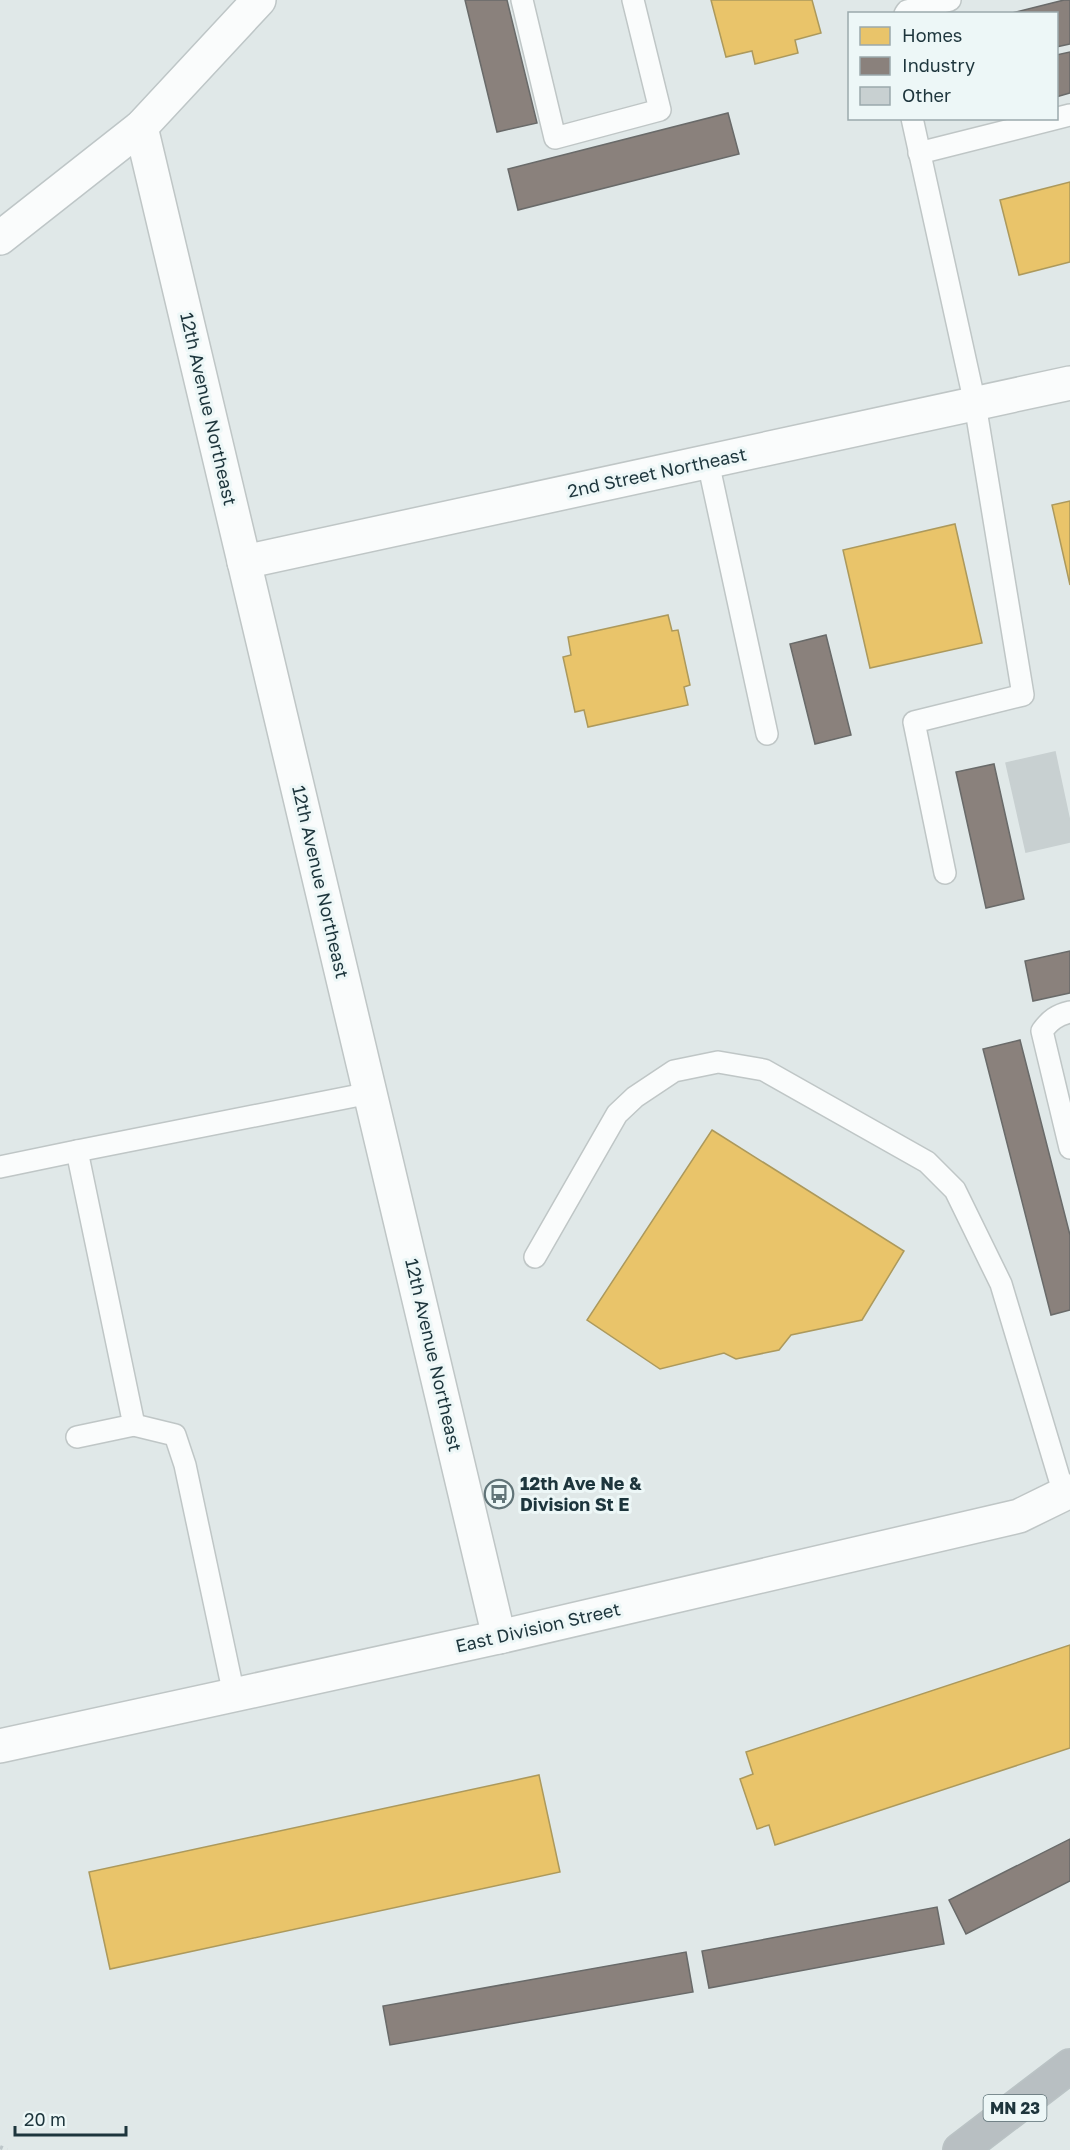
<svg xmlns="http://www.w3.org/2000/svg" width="1070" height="2150" font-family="'Golos Text',sans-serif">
<rect width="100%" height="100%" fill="#e0e8e8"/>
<g fill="#e9c46a" stroke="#ac995c" stroke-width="1.5">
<polygon points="711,0 812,0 821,33 795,40 798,53 755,64 752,51 726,57"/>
<polygon points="1070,182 1070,262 1019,275 1000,200"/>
<polygon points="1070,501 1070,585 1052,505"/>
<polygon points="955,524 982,643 870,668 843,550"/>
<polygon points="668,615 672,631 678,630 690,685 684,687 688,705 588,727 584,710 575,712 563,657 571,655 568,637"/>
<polygon points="712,1130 904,1251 862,1320 791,1335 779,1350 736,1359 724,1353 660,1369 587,1320"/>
<polygon points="1070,1645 1070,1748 775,1845 769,1825 757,1829 740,1779 753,1774 746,1752"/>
<polygon points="539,1775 560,1872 110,1969 89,1872"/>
</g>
<g fill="#8a817c" stroke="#696a69" stroke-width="1.5">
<polygon points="465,0 507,0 537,123 497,132"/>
<polygon points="1064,0 1070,0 1070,44 1056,47 1056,14 1008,14"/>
<polygon points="1070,52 1070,93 1056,97 1056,55"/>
<polygon points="728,113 739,154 518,210 508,169"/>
<polygon points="826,635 851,735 815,744 790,644"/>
<polygon points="994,764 1024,899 986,908 956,772"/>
<polygon points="1070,951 1070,993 1033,1001 1025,961"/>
<polygon points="1020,1040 1070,1235 1070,1310 1051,1315 983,1049"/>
<polygon points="1070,1839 1070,1881 966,1934 949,1900"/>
<polygon points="937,1907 944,1944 709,1988 702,1951"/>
<polygon points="686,1952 693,1992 390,2045 383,2006"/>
</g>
<polygon fill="#c8d0d1" stroke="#c8d0d1" stroke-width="1.5" points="1055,752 1070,822 1070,842 1026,852 1006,763"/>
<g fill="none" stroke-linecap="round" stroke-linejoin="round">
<g stroke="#bfc6c6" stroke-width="24">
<g id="lane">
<polyline points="522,0 555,138 660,110 633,0"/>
<polyline points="905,14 907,11 950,0"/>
<polyline points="912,118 975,404 1023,695 914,722 945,873"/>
<polyline points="919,153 1070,115"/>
<polyline points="708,462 767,734"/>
<path d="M 1070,1012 C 1057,1015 1050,1020 1042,1031 L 1070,1148"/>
<polyline points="77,1151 370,1093"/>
<polyline points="0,1167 77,1151 134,1425 77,1437"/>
<polyline points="535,1257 617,1114 635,1097 674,1071 718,1062 764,1070 927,1162 955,1190 1001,1284 1064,1494"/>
<polyline points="134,1425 175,1435 185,1465 234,1695"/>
</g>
</g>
<g stroke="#bfc6c6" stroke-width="36">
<g id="street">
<polyline points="141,127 499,1637"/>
<polyline points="244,562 1070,383"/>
<polyline points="0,1746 499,1637 1019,1516 1070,1491"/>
</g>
</g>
<g stroke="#bec6c7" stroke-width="36">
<polyline id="secondary" points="0,238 141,127 259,0"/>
</g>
<g stroke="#bac3c5" stroke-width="36">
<polyline id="highway" points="960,2150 1070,2066"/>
</g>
<polyline stroke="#bdc6c9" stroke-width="4" stroke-dasharray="3 4.5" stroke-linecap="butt" points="0,2147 7,2150"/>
<use href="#lane" stroke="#fafcfc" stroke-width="21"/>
<use href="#street" stroke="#fafcfc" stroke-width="33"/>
<use href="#secondary" stroke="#fafcfc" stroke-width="33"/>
<use href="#highway" stroke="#b8bfc2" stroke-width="33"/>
</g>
<defs>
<g id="bus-ring" transform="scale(1.5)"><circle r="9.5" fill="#edf7f7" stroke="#617478" stroke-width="1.5"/><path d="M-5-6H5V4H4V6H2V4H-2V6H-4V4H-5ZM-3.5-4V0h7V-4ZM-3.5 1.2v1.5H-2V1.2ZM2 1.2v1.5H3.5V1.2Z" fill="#617478"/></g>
</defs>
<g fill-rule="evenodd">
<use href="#bus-ring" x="499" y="1494"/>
</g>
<g text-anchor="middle" stroke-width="6" stroke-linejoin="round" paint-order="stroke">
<rect fill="#edf7f7" stroke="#5b6f74" stroke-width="1.5" x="983.5" y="2095" width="63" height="26" rx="4.5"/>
<g font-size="16" font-weight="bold" fill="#1d353c">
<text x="1015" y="2114">MN 23</text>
</g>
<g font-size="18" fill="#1d353c" stroke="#edf7f7">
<text transform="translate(208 409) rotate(77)" y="6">12th Avenue Northeast</text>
<text transform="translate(657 473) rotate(-12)" y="6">2nd Street Northeast</text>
<text transform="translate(320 882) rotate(77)" y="6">12th Avenue Northeast</text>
<text transform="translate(433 1355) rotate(77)" y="6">12th Avenue Northeast</text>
<text transform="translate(538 1628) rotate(-13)" y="6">East Division Street</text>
</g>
<g font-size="18" font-weight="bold" fill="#1d353c" stroke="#edf7f7" text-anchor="start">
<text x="520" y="1490">12th Ave Ne &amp;<tspan x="520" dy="21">Division St E</tspan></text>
</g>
</g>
<rect x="848" y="12" width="210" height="108" fill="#edf7f7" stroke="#9aa9ac" stroke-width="1.5"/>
<rect x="860" y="27" width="30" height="18" fill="#e9c46a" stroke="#9aa9ac" stroke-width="1.5"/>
<text x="902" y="42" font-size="18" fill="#1d353c">Homes</text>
<rect x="860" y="57" width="30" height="18" fill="#8a817c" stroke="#9aa9ac" stroke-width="1.5"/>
<text x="902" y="72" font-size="18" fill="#1d353c">Industry</text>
<rect x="860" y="87" width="30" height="18" fill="#c8d0d1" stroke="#9aa9ac" stroke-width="1.5"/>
<text x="902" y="102" font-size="18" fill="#1d353c">Other</text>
<path d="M15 2126v9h111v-9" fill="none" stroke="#1d353c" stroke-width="3"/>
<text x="24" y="2126" font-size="18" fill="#1d353c" stroke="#edf7f7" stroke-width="4.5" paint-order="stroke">20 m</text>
</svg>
